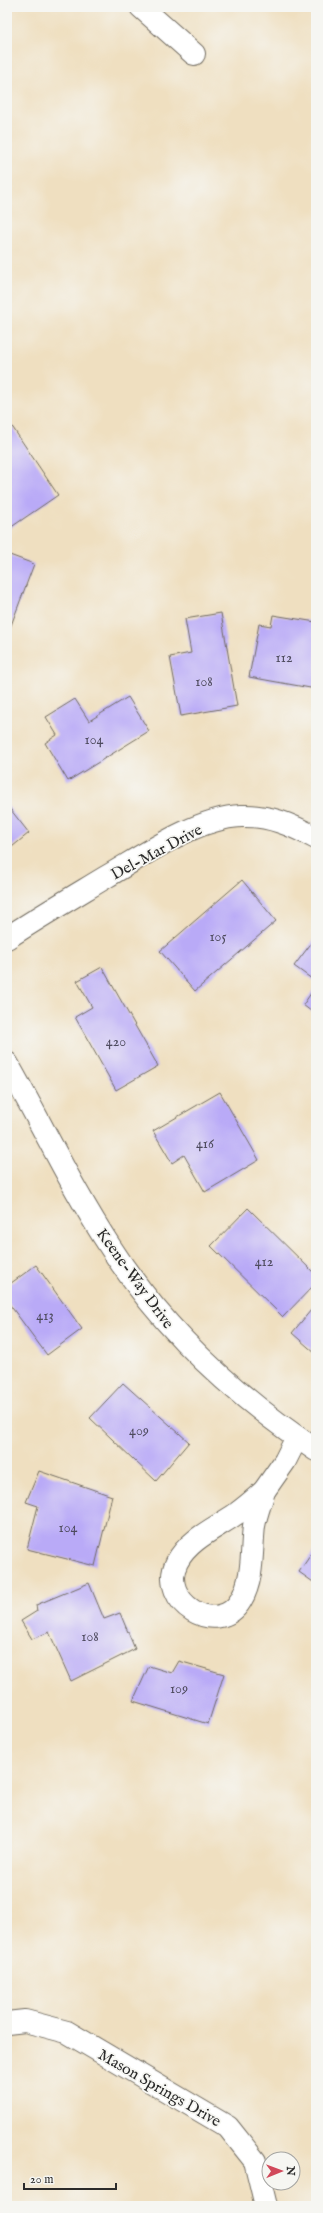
<svg xmlns="http://www.w3.org/2000/svg" width="323" height="2213" font-family="'IM FELL English',serif">
<rect width="100%" height="100%" fill="#f6f6f2"/>
<filter id="ink" filterUnits="userSpaceOnUse"><feTurbulence type="fractalNoise" baseFrequency=".025" numOctaves="2"/><feDisplacementMap in="SourceGraphic" scale="8" xChannelSelector="R" yChannelSelector="G"/><feConvolveMatrix kernelMatrix="1 2 1 2 8 2 1 2 1" color-interpolation-filters="sRGB"/></filter>
<filter id="wash" filterUnits="userSpaceOnUse"><feTurbulence type="fractalNoise" baseFrequency=".012" numOctaves="4" result="noise"/><feDisplacementMap in="SourceGraphic" scale="16" xChannelSelector="R" yChannelSelector="G"/><feGaussianBlur stdDeviation="0.9" result="paint"/><feColorMatrix in="noise" values="0 0 0 0 0 0 0 0 0 0 0 0 0 0 0 0 0 1.4 0 .05"/><feComposite in="paint" operator="in"/></filter>
<g filter="url(#wash)">
<rect width="100%" height="100%" fill="#efdfc0"/>
<g id="blocks">
<g fill="#b9aaf7">
<polygon points="7,419 58,495 7,530"/>
<polygon points="7,554 34,564 7,636"/>
<polygon points="221,613 237,706 181,716 170,657 191,653 185,619"/>
<polygon points="273,615 316,622 314,636 316,637 316,689 249,677 259,624 271,626"/>
<polygon points="128,697 149,731 68,781 45,743 57,735 46,717 75,699 89,721"/>
<polygon points="7,805 29,833 7,851"/>
<polygon points="242,880 276,921 195,991 160,951"/>
<polygon points="316,937 316,982 294,966"/>
<polygon points="102,967 158,1066 116,1090 75,1017 92,1007 77,981"/>
<polygon points="316,986 316,1015 303,1005"/>
<polygon points="220,1092 259,1160 205,1192 184,1155 172,1163 153,1131"/>
<polygon points="248,1208 316,1275 316,1283 283,1317 211,1246"/>
<polygon points="36,1265 82,1329 47,1355 7,1301 7,1286"/>
<polygon points="316,1304 316,1354 292,1333"/>
<polygon points="123,1383 189,1442 156,1481 90,1418"/>
<polygon points="39,1471 112,1496 95,1566 27,1549 38,1506 26,1502"/>
<polygon points="316,1547 316,1584 299,1572"/>
<polygon points="89,1583 104,1619 120,1613 135,1649 71,1681 49,1632 32,1639 21,1621 37,1611 36,1605"/>
<polygon points="179,1661 224,1674 208,1724 133,1701 149,1666 172,1673"/>
</g>
</g>
</g>
<g filter="url(#ink)">
<use href="#blocks" fill-opacity="0" stroke="#706a5f" stroke-width="1"/>
<g fill="none" stroke-linecap="round" stroke-linejoin="round">
<g stroke="#706a5f" stroke-width="24">
<g id="minor">
<polyline points="141,7 194,54"/>
<path d="M 7,938 C 39,917 73,897 106,877 C 144,855 196,818 241,816 C 269,815 292,825 316,838"/>
<path d="M 7,1063 C 42,1124 72,1189 111,1248 C 164,1331 235,1396 316,1450"/>
<path d="M 264,1491 C 261,1502 256,1514 254,1526 C 251,1551 254,1578 241,1600 C 218,1640 157,1601 177,1562 C 189,1539 216,1528 236,1514 C 246,1507 255,1499 264,1491 Z"/>
<polyline points="264,1491 285,1461 297,1437"/>
<polyline points="7,2023 25,2021 67,2032 228,2127 255,2161 266,2206"/>
</g>
</g>
<use href="#minor" stroke="#fff" stroke-width="22"/>
</g>
</g>
<g text-anchor="middle" stroke-width="3.5" stroke-linejoin="round" paint-order="stroke">
<g font-size="14" fill="#4e4b5e">
<text x="284" y="662">112</text>
<text x="204" y="686">108</text>
<text x="94" y="744">104</text>
<text x="218" y="941">105</text>
<text x="116" y="1046">420</text>
<text x="205" y="1148">416</text>
<text x="264" y="1266">412</text>
<text x="45" y="1320">413</text>
<text x="139" y="1435">409</text>
<text x="68" y="1532">104</text>
<text x="90" y="1641">108</text>
<text x="179" y="1693">109</text>
</g>
<g font-size="16" fill="#2b2b2b" stroke="#f6f6f2">
<text transform="translate(156 851) rotate(-28)" y="6">Del-Mar Drive</text>
<text transform="translate(136 1278) rotate(54)" y="6">Keene-Way Drive</text>
<text transform="translate(160 2087) rotate(30)" y="6">Mason Springs Drive</text>
</g>
</g>
<rect width="323" height="2213" fill="none" stroke="#f6f6f2" stroke-width="24"/>
<g transform="translate(281 2171) rotate(89)"><circle r="19" fill="#f6f6f2" stroke="#a5a5a2"/>
<path d="M0-3L7 15L0 10L-7 15Z" fill="#d1495b"/>
<text y="-6" font-size="11" font-weight="bold" text-anchor="middle" fill="#2b2b2b">N</text>
</g>
<path d="M24 2183v6h92v-6" fill="none" stroke="#2b2b2b" stroke-width="2"/>
<text x="30" y="2183" font-size="12" fill="#2b2b2b" stroke="#f6f6f2" stroke-width="3" paint-order="stroke">20 m</text>
</svg>
